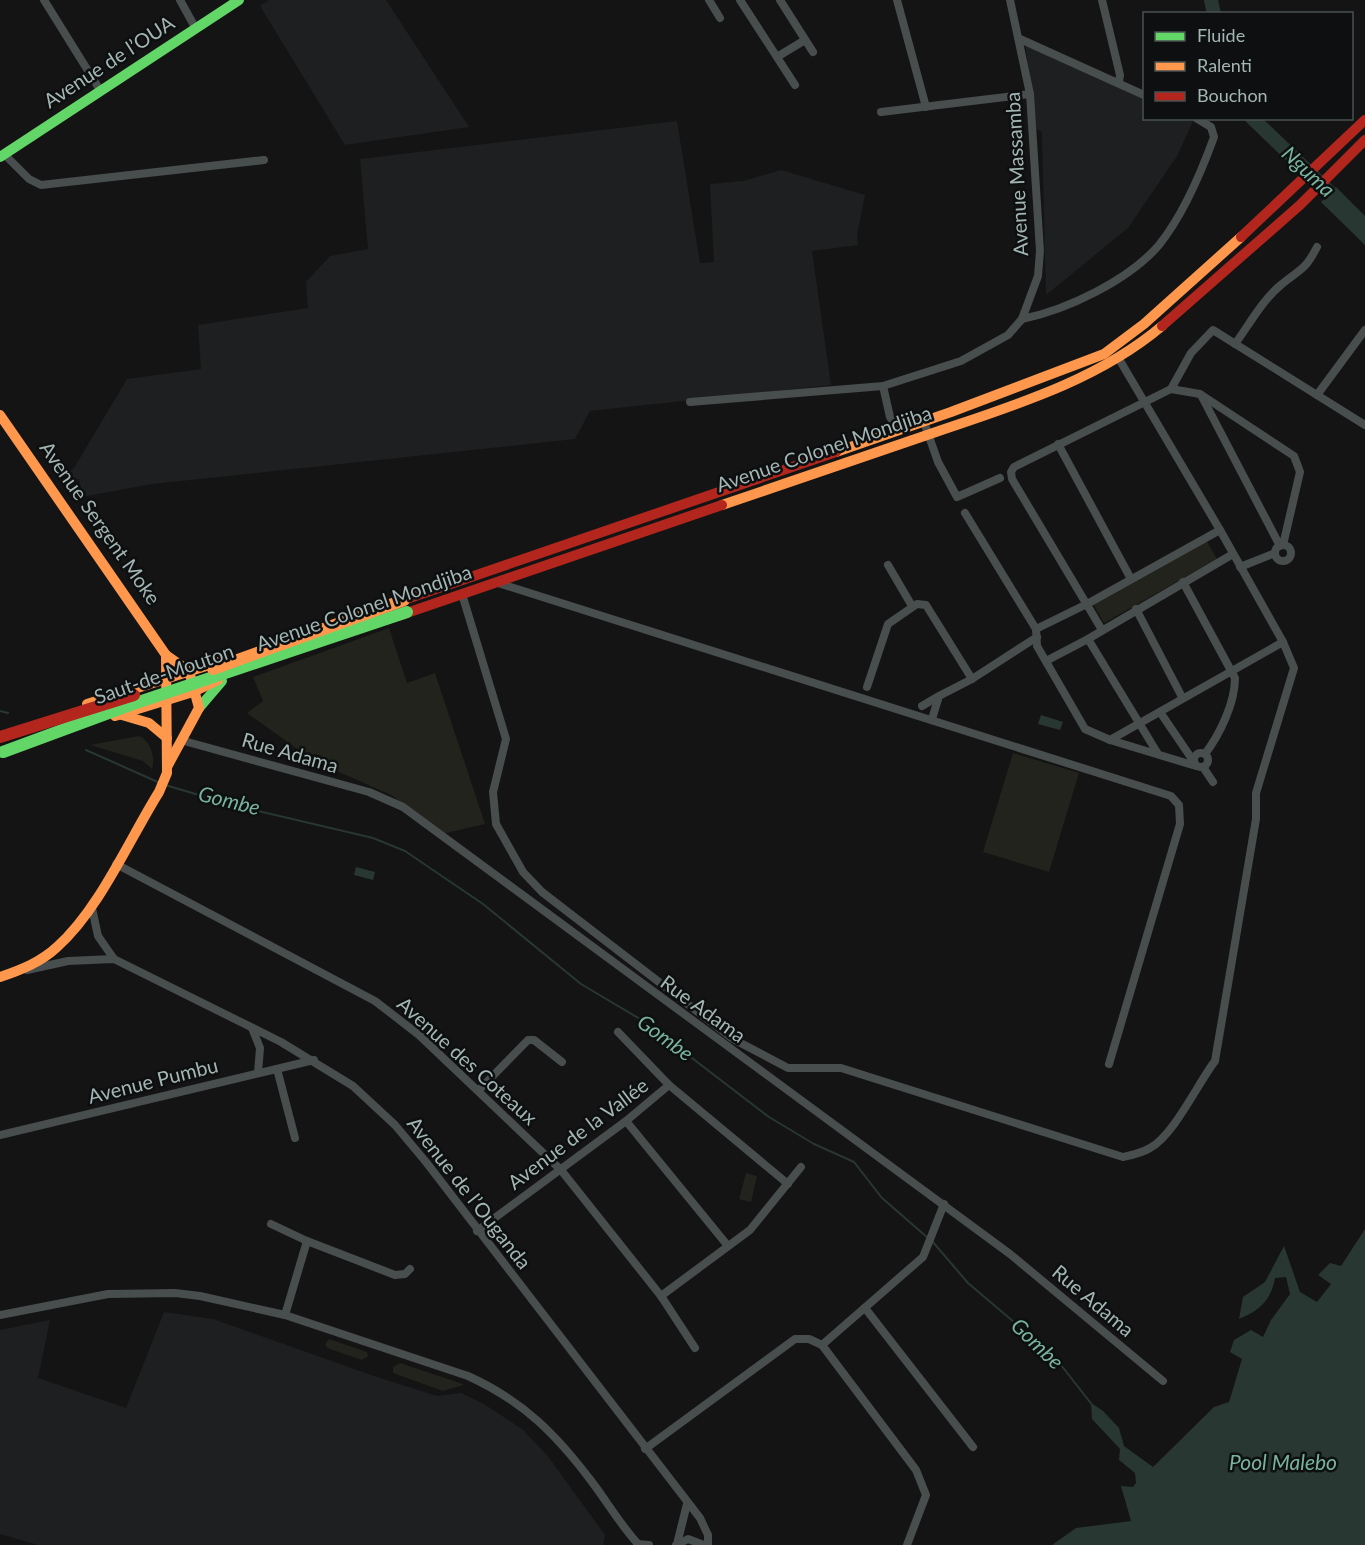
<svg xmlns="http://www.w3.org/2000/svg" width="1365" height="1545" font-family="Lato,sans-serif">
<rect width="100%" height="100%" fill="#141414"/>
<g fill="#1e1f20">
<polygon points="269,0 386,0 469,127 345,145 260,6"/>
<polygon points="1025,44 1144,99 1144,118 1187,119 1193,121 1177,156 1128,228 1046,295 1042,137 1042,132 1036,129"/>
<polygon points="677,121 700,263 714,262 710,184 743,181 781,170 865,195 857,235 858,245 812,251 831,385 590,411 575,439 152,484 82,497 79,479 71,481 66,474 74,468 127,379 201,369 198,325 308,308 306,282 330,256 368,249 360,159"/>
<polygon points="164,1312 213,1319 377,1377 437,1396 461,1393 484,1404 522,1429 547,1455 605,1535 603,1545 38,1545 0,1534 0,1330 50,1320 38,1378 126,1408"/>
</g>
<g fill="#21231c">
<polygon points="1206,540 1217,559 1104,623 1093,604"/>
<polygon points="389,628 407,683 435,673 485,824 442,834 391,795 314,761 247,713 263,701 253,677"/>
<path d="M 139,736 C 150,740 156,758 152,769 L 143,761 L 90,745 Z"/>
<polygon points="1013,753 1079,773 1049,872 983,852"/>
<polygon points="746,1173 757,1176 751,1202 739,1199"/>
<polygon points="329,1339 367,1352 368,1356 362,1360 327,1348 325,1344"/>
<polygon points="400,1363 463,1384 463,1385 443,1391 393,1373 393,1367"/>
</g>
<g fill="#283731">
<polygon points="1336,187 1365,216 1365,245 1321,202"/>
<polygon points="1041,715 1063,722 1060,730 1038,724"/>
<polygon points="356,867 375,872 373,880 354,875"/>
<path d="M 1365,1229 L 1365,1545 L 1052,1545 L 1076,1528 L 1131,1521 L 1121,1486 L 1133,1487 L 1136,1483 L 1135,1473 L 1119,1460 L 1120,1449 L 1092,1419 L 1091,1403 L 1103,1411 L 1119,1428 L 1124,1446 L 1153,1467 L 1214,1407 L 1229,1402 L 1242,1359 L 1230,1352 L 1234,1340 L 1251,1330 L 1263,1337 L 1271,1320 L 1290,1294 L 1286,1277 L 1275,1278 C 1271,1300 1260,1310 1239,1319 L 1243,1297 L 1265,1282 L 1284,1246 L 1300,1292 L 1317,1302 L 1331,1284 L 1318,1275 L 1330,1263 L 1341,1266 Z"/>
</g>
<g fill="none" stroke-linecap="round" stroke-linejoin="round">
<g stroke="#283731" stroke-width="2">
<polyline points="0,711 8,713"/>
<polyline points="86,750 160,783"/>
<polyline points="165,785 233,805 373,838 405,851 483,904 581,984 645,1022 769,1117 814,1144 854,1162 882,1198 928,1238"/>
<polyline points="932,1241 968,1283 1054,1356 1093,1406"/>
</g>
<g stroke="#283731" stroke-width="14">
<polyline points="1211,0 1214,14"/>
<polyline points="1252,118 1365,226"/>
</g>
<g stroke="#484d4d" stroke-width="8">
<polyline points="44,0 100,90"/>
<polyline points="180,0 196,29"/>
<polyline points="709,0 720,18"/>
<polyline points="740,0 795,85"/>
<polyline points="780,0 813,52"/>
<polyline points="897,0 926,107"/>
<polyline points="1102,0 1120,75 1119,82"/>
<polyline points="1020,39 1144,95"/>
<polyline points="777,57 805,40"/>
<polyline points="881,112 1030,94"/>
<polyline points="4,154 29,179 41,185 264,160"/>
<path d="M 1022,319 C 1067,310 1129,280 1159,245 C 1183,215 1201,173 1214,137 L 1211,127 L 1196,118"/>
<path d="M 1235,344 C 1249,325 1263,299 1282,284 C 1301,268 1304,272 1317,247"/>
<polyline points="883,386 890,417 898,431"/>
<polyline points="1171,389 1191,353 1213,330 1365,425"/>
<polyline points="1201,395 1280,546"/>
<polyline points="1317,395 1365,330"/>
<polyline points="690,402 883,386 961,361 1008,335 1022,319 1038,276 1040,251 1030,94 1010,0"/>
<polyline points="924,422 938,462 957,497 1000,478"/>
<polyline points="1058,444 1131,579"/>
<polyline points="965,513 1036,629 1037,646 1085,729 1110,740 1196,766"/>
<circle cx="1283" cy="553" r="8"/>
<polyline points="888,565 912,606"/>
<polyline points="1240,567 1275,553"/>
<path d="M 1183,582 L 1235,678 C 1235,703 1220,734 1205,754"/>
<polyline points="498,583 1171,796 1179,805 1180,824 1109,1064"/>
<path d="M 462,594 L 506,739 L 493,792 L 496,824 L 523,872 L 542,892 L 733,1039 L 788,1068 L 841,1068 L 1123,1157 C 1132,1155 1142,1153 1150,1148 C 1174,1135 1198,1083 1215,1061 L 1256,819 L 1256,793 L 1294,668 L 1283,642 L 1220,530 L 1119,359"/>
<polyline points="1136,609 1182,697"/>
<polyline points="1036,629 1087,604 1220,530"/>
<polyline points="1102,630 1012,479 1011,472 1014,467 1171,389 1200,394 1294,456 1300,472 1283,545"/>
<polyline points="1088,639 1158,754"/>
<polyline points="1046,661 1088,639 1233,554"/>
<polyline points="867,687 888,624 917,604 926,605 972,679"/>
<polyline points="922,706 939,696"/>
<polyline points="1160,712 1194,762"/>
<polyline points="932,719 939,696 972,679 1037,637"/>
<polyline points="1110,740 1283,642"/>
<polyline points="184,741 369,792 403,807 1010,1254 1163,1381"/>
<circle cx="1201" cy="760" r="7"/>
<polyline points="1203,767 1213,782"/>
<polyline points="116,864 375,1001 419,1035 561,1170 661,1296 695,1348"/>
<polyline points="92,908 98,936 114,959"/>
<polyline points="27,970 68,961 114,959 281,1042 353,1086 395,1125 426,1162 700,1518 708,1535 708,1545"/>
<polyline points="252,1028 260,1048 258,1073"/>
<polyline points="618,1032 669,1085 788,1184"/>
<polyline points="277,1069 295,1138"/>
<polyline points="479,1090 528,1040 534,1040 562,1062"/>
<polyline points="626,1121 728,1246"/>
<polyline points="0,1135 314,1060"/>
<polyline points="271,1224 307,1241"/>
<polyline points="477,1231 626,1121 669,1085"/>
<polyline points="661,1296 750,1230 801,1167"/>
<polyline points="865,1308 973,1447"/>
<path d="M 0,1315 L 108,1294 L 175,1293 L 200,1296 L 285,1315 L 468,1376 C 523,1401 556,1434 592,1482 C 608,1503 621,1526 639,1545"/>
<polyline points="285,1315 307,1241 395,1275 405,1274 410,1269"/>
<polyline points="822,1345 923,1257 944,1204"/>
<polyline points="645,1449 795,1339 809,1339 822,1345 916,1470 926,1495 907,1545"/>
<polyline points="637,1544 649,1545"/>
<polyline points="677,1544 687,1504"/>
<polyline points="676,1545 688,1539 704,1545"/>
</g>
<g stroke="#63d668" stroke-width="10">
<polyline points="0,157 239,0"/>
<polyline points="199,708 222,681"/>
</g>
<g stroke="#ff974d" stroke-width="10">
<polyline points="0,415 166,655"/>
<polyline points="836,452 951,412 1104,354 1144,324 1241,237"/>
<path d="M 722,505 C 792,481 862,457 933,433 C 1012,406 1097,381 1162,326"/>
<polyline points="166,655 189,671 199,708 167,767"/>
<polyline points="87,704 225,660"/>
<polyline points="122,715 149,723 167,738"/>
<polyline points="115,716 193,692 218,680"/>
<path d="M 0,977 C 21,970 41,962 57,947 C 99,910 129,840 159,792 L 167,773 L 166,655"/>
</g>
<g stroke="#b3261e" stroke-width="10">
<polyline points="1241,237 1365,120"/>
<polyline points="1162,326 1300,205 1365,140"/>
<polyline points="395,603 836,452"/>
<polyline points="398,616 722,505"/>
</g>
<polyline stroke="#63d668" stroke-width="12" points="3,752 130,705 407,612"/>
<polyline stroke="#ff974d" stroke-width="12" points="213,669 404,600"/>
<polyline stroke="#b3261e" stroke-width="12" points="0,737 134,695"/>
</g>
<g text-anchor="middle" stroke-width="5" stroke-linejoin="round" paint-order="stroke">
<g font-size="20" fill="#a3b6b3" stroke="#0e0f10">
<text transform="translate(109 62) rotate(-33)" y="7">Avenue de l’OUA</text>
<text transform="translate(1017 174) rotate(-93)" y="7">Avenue Massamba</text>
<text transform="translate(824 449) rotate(-19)" y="7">Avenue Colonel Mondjiba</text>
<text transform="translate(100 523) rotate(55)" y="7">Avenue Sergent Moke</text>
<text transform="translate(364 608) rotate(-19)" y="7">Avenue Colonel Mondjiba</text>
<text transform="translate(164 674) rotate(-19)" y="7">Saut-de-Mouton</text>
<text transform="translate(290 753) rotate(16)" y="7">Rue Adama</text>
<text transform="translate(703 1009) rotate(36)" y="7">Rue Adama</text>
<text transform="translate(467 1061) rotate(42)" y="7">Avenue des Coteaux</text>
<text transform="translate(153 1081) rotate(-14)" y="7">Avenue Pumbu</text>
<text transform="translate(578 1134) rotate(-37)" y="7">Avenue de la Vallée</text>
<text transform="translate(469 1193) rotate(52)" y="7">Avenue de l’Ouganda</text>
<text transform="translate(1093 1301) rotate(40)" y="7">Rue Adama</text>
</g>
<g font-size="21" font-style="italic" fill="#78b39d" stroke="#0e0f10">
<text transform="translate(1308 172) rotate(43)" y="7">Nguma</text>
<text transform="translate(229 801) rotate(14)" y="7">Gombe</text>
<text transform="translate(665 1038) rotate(36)" y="7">Gombe</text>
<text transform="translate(1037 1344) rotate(44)" y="7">Gombe</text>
<text x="1283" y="1470">Pool Malebo</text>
</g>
</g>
<rect x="1143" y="12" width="210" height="108" fill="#0e0f10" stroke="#4a5251" stroke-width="1.5"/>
<rect x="1155" y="32" width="30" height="9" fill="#63d668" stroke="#4a5251" stroke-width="1.5"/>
<text x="1197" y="42" font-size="18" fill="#a3b6b3">Fluide</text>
<rect x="1155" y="62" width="30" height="9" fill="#ff974d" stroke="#4a5251" stroke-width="1.5"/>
<text x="1197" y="72" font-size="18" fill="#a3b6b3">Ralenti</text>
<rect x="1155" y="92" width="30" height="9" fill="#b3261e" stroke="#4a5251" stroke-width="1.5"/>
<text x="1197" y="102" font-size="18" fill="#a3b6b3">Bouchon</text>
</svg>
